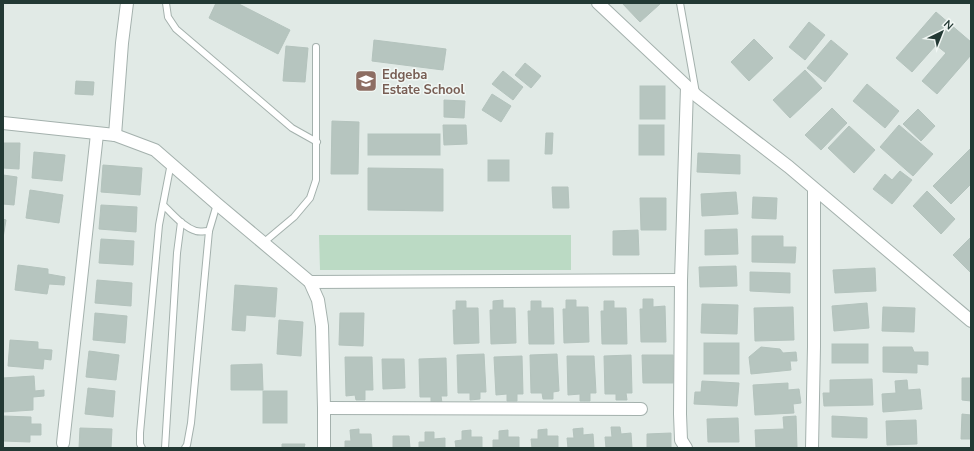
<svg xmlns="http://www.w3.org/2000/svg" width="974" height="451" font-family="'Nunito Sans',sans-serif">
<rect width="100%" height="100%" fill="#e1eae6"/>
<polygon fill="#bbdac4" points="319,235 571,235 571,270 320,270"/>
<g fill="#b6c5bf" stroke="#b4c3bd">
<polygon points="216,3 237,3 290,30 278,54 209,18"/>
<polygon points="622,3 660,3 660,4 640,22"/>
<polygon points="936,12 971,42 971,55 937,94 922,81 946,53 936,45 912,72 896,58"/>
<polygon points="809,22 825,35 805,60 789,47"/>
<polygon points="754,39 773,58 749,81 731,62"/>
<polygon points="374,40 446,49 443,70 372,61"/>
<polygon points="831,40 848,54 825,82 807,68"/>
<polygon points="286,46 308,48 305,82 283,81"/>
<polygon points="525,63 541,76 531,88 515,75"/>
<polygon points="805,70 822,88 790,118 773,100"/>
<polygon points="503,71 523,87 513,100 492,84"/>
<polygon points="76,81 94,82 93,95 75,94"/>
<polygon points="867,84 899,111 885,128 853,101"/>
<rect x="640" y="86" width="25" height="33"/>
<polygon points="492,94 511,106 501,122 482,110"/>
<polygon points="444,100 465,101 464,118 444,117"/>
<polygon points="832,108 847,123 821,150 805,135"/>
<polygon points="918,109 935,126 921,141 903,124"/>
<polygon points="332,121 359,122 358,174 331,174"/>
<polygon points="443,125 466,125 467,144 444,145"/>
<rect x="639" y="125" width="25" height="30"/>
<polygon points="899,125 933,154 913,176 880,147"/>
<polygon points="849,126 875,150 854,173 828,148"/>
<polygon points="546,133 553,133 552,154 545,154"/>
<rect x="368" y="134" width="72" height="21"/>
<polygon points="3,143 20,143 19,169 3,168"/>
<polygon points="971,148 971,184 951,204 933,186"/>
<polygon points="34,152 65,155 62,181 32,178"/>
<polygon points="698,153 740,155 740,174 697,172"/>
<rect x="488" y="160" width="21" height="21"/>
<polygon points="103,165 142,168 140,195 101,192"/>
<polygon points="368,168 443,169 443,211 368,210"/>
<polygon points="900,171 912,180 892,204 873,189 885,174 892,180"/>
<polygon points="3,175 17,177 14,205 3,204"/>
<polygon points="552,187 568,187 569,208 553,208"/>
<polygon points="30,190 63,195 59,223 26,218"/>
<polygon points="927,191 955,219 941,234 913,206"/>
<polygon points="736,192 738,214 702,216 701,194"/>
<polygon points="753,197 777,198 776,219 752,218"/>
<polygon points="640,198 666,198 666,230 641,230"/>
<polygon points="101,205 137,207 136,232 99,229"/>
<polygon points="3,219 6,220 3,238"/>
<polygon points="737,229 738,254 705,255 705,230"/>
<polygon points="638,230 639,255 613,255 613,231"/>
<polygon points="752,236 783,236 783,247 796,247 795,263 752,262"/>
<polygon points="971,237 971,273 953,255"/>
<polygon points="101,239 134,241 133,265 99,263"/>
<polygon points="18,265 48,269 48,274 65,277 64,285 49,284 47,294 15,290"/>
<polygon points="736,266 737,286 700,287 699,267"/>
<polygon points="875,268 876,291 835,293 833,270"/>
<polygon points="750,272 790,273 790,293 750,291"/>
<polygon points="97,280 132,283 131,306 95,303"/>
<polygon points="235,285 277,288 275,317 246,315 245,331 232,330"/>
<polygon points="643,299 653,299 653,307 665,306 666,342 641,342 640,309 643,309"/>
<polygon points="503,300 503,308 515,308 516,343 491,344 490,310 493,310 493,301"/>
<polygon points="566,300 576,300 576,307 588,307 589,342 564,343 563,309 566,309"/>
<polygon points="456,301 466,301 466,308 478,308 479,343 454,344 453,310 456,310"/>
<polygon points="531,301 541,301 541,308 553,308 554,344 529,344 528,311 531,311"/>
<polygon points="604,301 614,301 614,308 626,308 627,344 602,344 601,311 604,311"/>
<polygon points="867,303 869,328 834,331 832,306"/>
<polygon points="702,304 738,305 737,334 701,333"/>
<polygon points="793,307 794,340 755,341 754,308"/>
<polygon points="883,307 915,308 914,332 882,331"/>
<polygon points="95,313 127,316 125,343 93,340"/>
<polygon points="340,313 364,313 363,346 339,345"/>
<polygon points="279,320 303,322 301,356 277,354"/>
<polygon points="10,340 38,342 38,349 52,350 51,360 44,359 43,369 8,366"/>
<rect x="704" y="343" width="35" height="31"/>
<rect x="832" y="344" width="36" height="19"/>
<polygon points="761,347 780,349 783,353 796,352 797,361 790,361 791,370 751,374 749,357"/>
<polygon points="883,347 912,347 914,352 928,352 928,365 917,364 917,373 883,372"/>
<polygon points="89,351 119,355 116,380 86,377"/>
<polygon points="484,354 486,392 480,392 480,399 470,400 470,393 458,393 457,355"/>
<polygon points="557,354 559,391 553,392 553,399 543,399 542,393 531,393 530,355"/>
<polygon points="631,355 632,393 626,393 627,400 616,400 616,394 605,394 604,356"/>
<polygon points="642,355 673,355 673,383 643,383"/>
<polygon points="522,356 523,394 517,394 517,401 507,401 507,394 496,395 494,357"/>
<polygon points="567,356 594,356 596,393 590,393 590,401 580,401 580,394 568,395"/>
<polygon points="345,357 372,357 373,390 365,390 365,400 356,400 355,395 346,396"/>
<polygon points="446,358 447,396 441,396 442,403 431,403 431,397 420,397 419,359"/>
<polygon points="382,359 404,359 405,388 383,389"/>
<polygon points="262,364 263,390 231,390 231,365"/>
<polygon points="34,376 35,391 44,390 44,396 33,397 33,410 3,412 3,378"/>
<polygon points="962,378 971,378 971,401 962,400"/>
<polygon points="872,379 873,405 824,406 823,393 830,393 830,380"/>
<polygon points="907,380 908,390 920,389 922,409 883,412 882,394 896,393 895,381"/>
<polygon points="702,381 739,383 737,406 694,404 695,392 701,392"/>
<polygon points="788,383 788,390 799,389 801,403 793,404 794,413 755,415 753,385"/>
<polygon points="88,388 115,391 113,417 85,414"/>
<rect x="263" y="391" width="24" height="32"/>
<polygon points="962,414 971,415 971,439 961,439"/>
<polygon points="3,416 31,417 31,424 41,424 41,435 30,435 30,442 3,441"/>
<polygon points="796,416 797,448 756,448 755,430 784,429 783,417"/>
<polygon points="832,416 867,418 867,438 832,437"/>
<polygon points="738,418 739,442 708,442 707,419"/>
<polygon points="916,420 917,444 887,445 886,421"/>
<polygon points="611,427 620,427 621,434 631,433 632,448 606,448 605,437 612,437"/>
<polygon points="80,428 112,429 111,448 79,448"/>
<polygon points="583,428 583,435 593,434 594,448 568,448 567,438 574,438 573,429"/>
<polygon points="359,429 359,434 371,434 372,448 345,448 345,441 351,441 350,430"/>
<polygon points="547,429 547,436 558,436 558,448 532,448 531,439 538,439 538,430"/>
<polygon points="471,430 471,437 482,437 482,448 456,448 455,441 462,440 462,431"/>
<polygon points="508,430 508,437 519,437 519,448 493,448 493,440 499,440 499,431"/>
<polygon points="425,432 434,432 434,439 445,438 445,448 419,448 419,442 425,442"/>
<polygon points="671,433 671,448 647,448 647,434"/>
<polygon points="393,436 409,436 410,448 393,448"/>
<polygon points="282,444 305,444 304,448 282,448"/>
</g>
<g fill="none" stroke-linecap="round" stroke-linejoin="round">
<g stroke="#a4b1ad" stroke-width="8">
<g id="lane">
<polyline points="166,3 168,17 176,29 292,128 317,142"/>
<polyline points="680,3 696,93"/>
<path d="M 163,205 C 173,214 183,227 196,231 C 200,232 205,231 209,231"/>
<polyline points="263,243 294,217 310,198 316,180 316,47"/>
<polyline points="142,448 140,444 140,433 159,225 171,163"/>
<polyline points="165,448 177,253 181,222"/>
<polyline points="185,448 187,445 191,423 209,231 217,204"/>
</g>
</g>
<g stroke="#a4b1ad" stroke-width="14">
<g id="street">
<polyline points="598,3 697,96 789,167 971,321"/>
<polyline points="3,123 115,135 155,150 217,204 310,282 318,300 322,326 324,408 324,448"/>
<polyline points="115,135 122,43 127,3"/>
<polyline points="310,282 681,280"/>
<polyline points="324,408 641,409"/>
<polyline points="63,443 97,134"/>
<polyline points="686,448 681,440 680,414 681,280 687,87"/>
<polyline points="812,448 814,347 814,189"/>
</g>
</g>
<use href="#lane" stroke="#fff" stroke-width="6"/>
<use href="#street" stroke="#fff" stroke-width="12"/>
</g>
<defs>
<g id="school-square" transform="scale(1.15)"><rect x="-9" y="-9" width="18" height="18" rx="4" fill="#8d6e63" stroke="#f1f7f4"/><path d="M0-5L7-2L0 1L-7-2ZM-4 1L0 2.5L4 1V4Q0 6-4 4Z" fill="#fff"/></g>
</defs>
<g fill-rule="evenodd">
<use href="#school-square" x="366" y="81"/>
</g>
<g text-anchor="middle" stroke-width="3" stroke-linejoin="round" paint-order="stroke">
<g font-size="13" font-weight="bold" fill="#785e54" stroke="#f1f7f4" text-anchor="start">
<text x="382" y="79">Edgeba<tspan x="382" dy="15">Estate School</tspan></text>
</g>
</g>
<rect width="974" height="451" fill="none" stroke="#233934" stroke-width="8"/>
<g transform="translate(942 32) rotate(43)" stroke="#f1f7f4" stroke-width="3" paint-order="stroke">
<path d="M0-3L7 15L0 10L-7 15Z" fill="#233934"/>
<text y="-6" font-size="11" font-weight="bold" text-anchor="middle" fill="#233934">N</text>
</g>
</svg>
